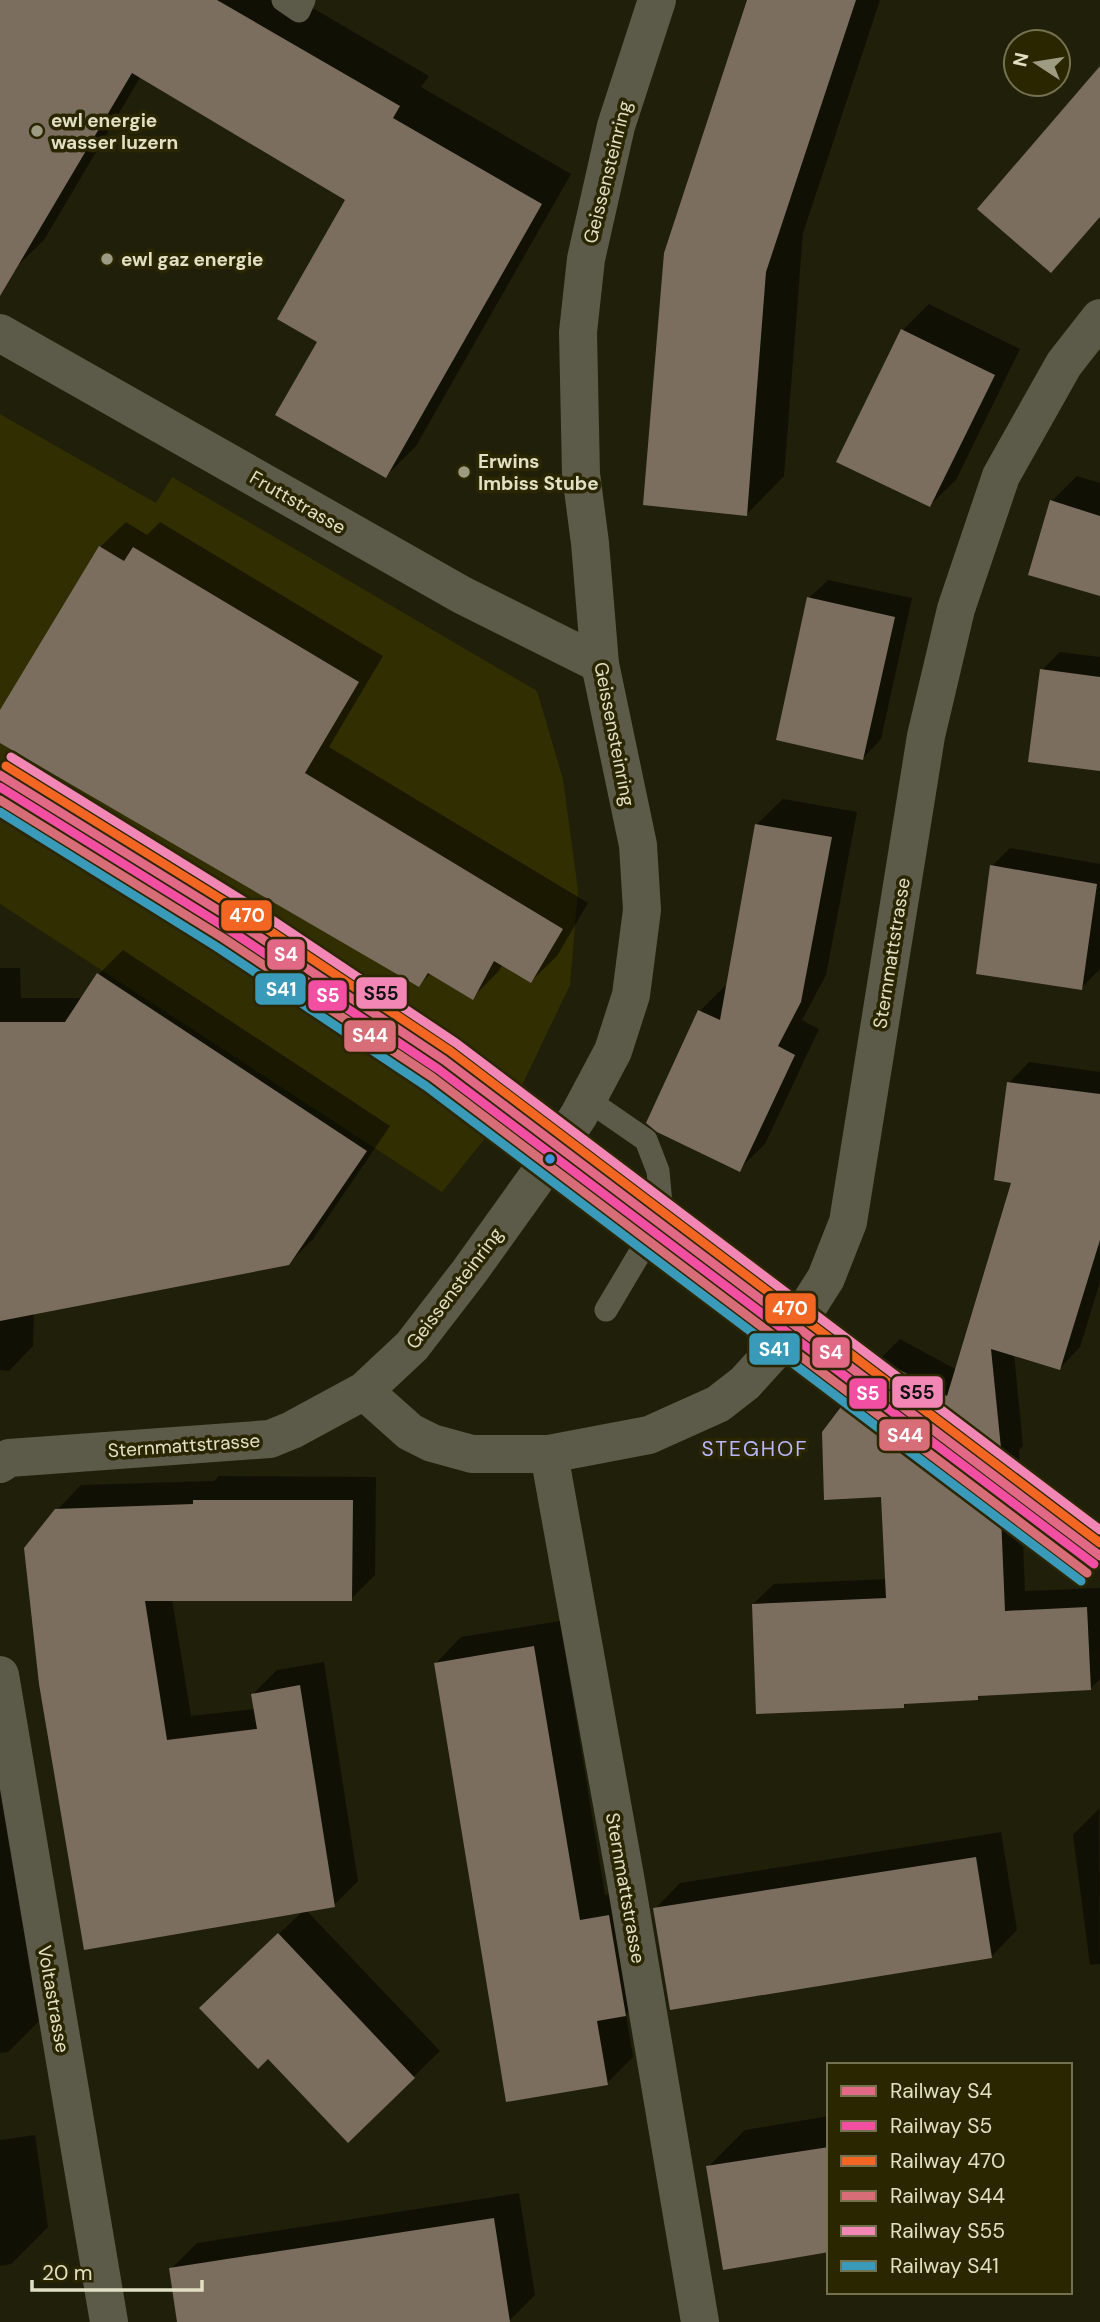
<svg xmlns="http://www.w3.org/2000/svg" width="1100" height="2322" font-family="'DM Sans',sans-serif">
<rect width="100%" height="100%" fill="#201f0a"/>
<polygon fill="#312e01" points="0,414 156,503 172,477 537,691 563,779 578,890 570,985 514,1102 442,1192 0,904"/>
<g fill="#0007">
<polygon points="0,0 299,0 429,76 421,87 571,174 416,446 386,476 348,199 141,76 44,240 13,270 0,262"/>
<polygon points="749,0 880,0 803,233 784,476 747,514"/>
<polygon points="1100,72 1100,218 1051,271"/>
<polygon points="929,304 1020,349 956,480 930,505 903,330"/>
<polygon points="1077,476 1100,483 1100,595 1052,501"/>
<polygon points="126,522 147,535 160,522 383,656 329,747 588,903 557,956 531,981 503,964 498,972 472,998 431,973 419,985 0,741 0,713 100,547"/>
<polygon points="828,580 912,598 881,739 863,758 809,598"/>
<polygon points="1060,652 1100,657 1100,770 1042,670"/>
<polygon points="783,799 857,812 826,975 802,1020 819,1029 765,1144 739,1169 700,1011 725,986 728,987 757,824"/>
<polygon points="1010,848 1100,864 1100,969 1081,988 992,866"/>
<polygon points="123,950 390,1126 313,1239 288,1264 34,1313 33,1346 9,1371 0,1370 0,968 20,968 21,998 83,998 99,974"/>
<polygon points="1029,1062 1100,1072 1100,1282 1080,1347 1060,1368 1014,1354 1023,1446 1019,1450 1025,1591 1100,1588 1100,1679 1090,1689 981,1694 978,1698 908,1702 903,1706 753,1604 774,1584 886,1579 880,1359 900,1339 957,1370 1013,1181 1009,1083"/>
<polygon points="219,1476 376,1477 375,1575 351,1599 172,1599 191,1716 255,1709 252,1695 277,1670 324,1662 358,1881 334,1905 306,1910 440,2051 348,2140 227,1983 303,1911 85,1948 57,1510 81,1485 214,1481"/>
<polygon points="560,1621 605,1895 635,1890 651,1989 626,2015 633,2057 607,2083 436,1663 461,1637"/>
<polygon points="0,1752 45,2015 8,2052 0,2053"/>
<polygon points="1099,1809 1100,1964 1090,1965 1073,1835"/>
<polygon points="1001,1832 1017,1930 992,1956 655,1909 680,1883"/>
<polygon points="829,2116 829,2250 708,2167 745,2130"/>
<polygon points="35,2135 48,2227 11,2264 0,2266 0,2140"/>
<polygon points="519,2193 535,2295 509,2321 179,2322 171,2269 197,2243"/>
</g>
<g fill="#7b6e5e">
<polygon points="0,0 217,0 400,106 393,118 542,204 386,478 275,415 317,342 277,319 345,200 132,73 0,296"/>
<polygon points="747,0 856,0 766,272 747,516 643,505 664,253"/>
<polygon points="1100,66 1100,217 1051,273 977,209"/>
<polygon points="901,329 995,375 930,507 836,462"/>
<polygon points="1050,500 1100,516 1100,596 1028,575"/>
<polygon points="99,546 124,561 133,547 359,682 305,773 563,929 531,983 494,961 473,1000 428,973 419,987 0,743 0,710"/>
<polygon points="807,597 895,617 863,760 776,740"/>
<polygon points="1040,669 1100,677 1100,771 1028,762"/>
<polygon points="755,824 832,837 801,1002 778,1046 795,1055 740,1172 657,1132 646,1123 698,1010 720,1020"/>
<polygon points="990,865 1097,884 1082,990 976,974"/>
<polygon points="97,973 367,1151 289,1265 0,1321 0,1022 65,1022"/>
<polygon points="1007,1082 1100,1094 1100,1240 1060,1370 991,1349 1003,1468 999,1468 1005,1611 1087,1607 1091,1690 978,1696 978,1700 904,1704 904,1708 756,1714 752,1604 886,1598 881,1497 824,1500 822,1432 878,1358 947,1396 1011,1183 994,1180"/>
<polygon points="193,1500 353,1500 352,1601 145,1601 167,1740 257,1729 251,1694 300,1685 335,1907 84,1950 39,1684 24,1548 55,1509 193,1504"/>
<polygon points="534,1646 580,1920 609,1915 626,2016 597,2021 608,2085 506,2102 434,1663"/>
<polygon points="976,1857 992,1958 670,2010 653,1908"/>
<polygon points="278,1933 415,2078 348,2143 268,2059 258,2069 199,2008"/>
<polygon points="829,2147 829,2252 723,2270 706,2166"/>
<polygon points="494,2218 510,2322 177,2322 169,2268"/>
</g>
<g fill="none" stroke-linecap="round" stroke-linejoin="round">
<g stroke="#5c5a48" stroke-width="23">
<polyline points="283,0 299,11 304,0"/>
<polyline points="588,1100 646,1140 658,1171 661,1204 653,1231 606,1310"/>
</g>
<g stroke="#5c5a48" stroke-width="38">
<polyline points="0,333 462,595 600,664"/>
<polyline points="364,1391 410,1432 432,1443 472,1454 549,1454 649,1435 718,1404 745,1383 793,1330 826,1278 848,1222 926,736 956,609 1001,476 1064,364 1100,318"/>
<polyline points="549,1454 625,1876 700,2322"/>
<polyline points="0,1464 9,1458 270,1439 292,1430 364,1391 412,1346 469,1272 550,1159 579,1115 613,1051 631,995 642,910 638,845 600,664 590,543 581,474 578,332 586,259 616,126 657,0"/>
<polyline points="0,1675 109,2322"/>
</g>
<g stroke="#2a2700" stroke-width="14">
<polyline id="rail-1" points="0,775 234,920 444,1060 1100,1556"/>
</g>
<g stroke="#2a2700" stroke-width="14">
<polyline id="rail-2" points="0,787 228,929 438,1069 1094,1564"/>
</g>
<g stroke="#2a2700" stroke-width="14">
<polyline id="rail-3" points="6,766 240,911 450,1051 1100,1543"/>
</g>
<g stroke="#2a2700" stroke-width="14">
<polyline id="rail-4" points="0,800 223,938 432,1077 1087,1573"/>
</g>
<g stroke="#2a2700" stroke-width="14">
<polyline id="rail-5" points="11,757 245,902 456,1043 1100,1530"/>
</g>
<g stroke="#2a2700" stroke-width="14">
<polyline id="rail-6" points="0,812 217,947 426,1086 1081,1581"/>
</g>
<use href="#rail-1" stroke="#e26986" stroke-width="9"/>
<use href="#rail-2" stroke="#f24ea2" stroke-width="9"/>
<use href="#rail-3" stroke="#f26522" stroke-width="9"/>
<use href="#rail-4" stroke="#d66d77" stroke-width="9"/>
<use href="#rail-5" stroke="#f287b5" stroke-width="9"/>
<use href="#rail-6" stroke="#3a9aba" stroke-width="9"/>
</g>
<g fill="#9d9c83" stroke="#2a2700" stroke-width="2.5">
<circle cx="37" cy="131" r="7"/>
<circle cx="107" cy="259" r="7"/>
<circle cx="464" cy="472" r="7"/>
</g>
<circle fill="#4094de" stroke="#2a2700" stroke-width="2.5" cx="550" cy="1159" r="6"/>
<g text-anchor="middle" stroke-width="7" stroke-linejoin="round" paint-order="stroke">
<g font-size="19" font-weight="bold" fill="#e1e0c4" stroke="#2a2700" text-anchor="start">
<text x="51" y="127">ewl energie<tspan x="51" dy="22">wasser luzern</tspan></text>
<text x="121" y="266">ewl gaz energie</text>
<text x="478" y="468">Erwins<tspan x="478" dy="22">Imbiss Stube</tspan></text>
</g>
<g font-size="19" fill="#e1e0c4" stroke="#2a2700">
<text transform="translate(607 172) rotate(-76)" y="7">Geissensteinring</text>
<text transform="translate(298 502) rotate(30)" y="7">Fruttstrasse</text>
<text transform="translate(615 734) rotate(79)" y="7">Geissensteinring</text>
<text transform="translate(891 953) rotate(-81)" y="7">Sternmattstrasse</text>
<text transform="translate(454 1288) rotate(-53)" y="7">Geissensteinring</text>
<text transform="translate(184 1445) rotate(-4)" y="7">Sternmattstrasse</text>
<text transform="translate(626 1888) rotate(80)" y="7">Sternmattstrasse</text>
<text transform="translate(54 1999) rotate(80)" y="7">Voltastrasse</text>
</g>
<g font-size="21" letter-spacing="2" fill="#b9b6fe" stroke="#2a2700">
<text x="755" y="1456">STEGHOF</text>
</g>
</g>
<g stroke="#2a2700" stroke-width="2.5">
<rect x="220" y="899" width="53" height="33" rx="7" fill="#f26522"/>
<rect x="266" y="938" width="40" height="33" rx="7" fill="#e26986"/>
<rect x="254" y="972" width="53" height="34" rx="7" fill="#3a9aba"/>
<rect x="355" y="976" width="53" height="34" rx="7" fill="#f287b5"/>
<rect x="307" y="979" width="41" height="33" rx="7" fill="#f24ea2"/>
<rect x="343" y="1019" width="54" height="34" rx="7" fill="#d66d77"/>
<rect x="764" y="1292" width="53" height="33" rx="7" fill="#f26522"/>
<rect x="748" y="1332" width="53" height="34" rx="7" fill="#3a9aba"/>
<rect x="811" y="1336" width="40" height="33" rx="7" fill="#e26986"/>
<rect x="891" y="1375" width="53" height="34" rx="7" fill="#f287b5"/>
<rect x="848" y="1377" width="40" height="33" rx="7" fill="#f24ea2"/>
<rect x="878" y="1418" width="53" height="34" rx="7" fill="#d66d77"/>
</g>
<g font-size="19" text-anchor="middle" font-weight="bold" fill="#fff">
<text x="247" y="922">470</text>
<text x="286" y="961">S4</text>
<text x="281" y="996">S41</text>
<text x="328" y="1002">S5</text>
<text x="370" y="1042">S44</text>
<text x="790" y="1315">470</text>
<text x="774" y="1356">S41</text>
<text x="831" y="1359">S4</text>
<text x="868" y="1400">S5</text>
<text x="905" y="1442">S44</text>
</g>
<g font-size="19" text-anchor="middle" font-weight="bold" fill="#111">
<text x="381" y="1000">S55</text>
<text x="917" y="1399">S55</text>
</g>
<rect x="827" y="2063" width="245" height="231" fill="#2a2700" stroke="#73714e" stroke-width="2"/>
<rect x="841" y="2086" width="35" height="10" fill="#e26986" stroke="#73714e" stroke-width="2"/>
<text x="890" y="2098" font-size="21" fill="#e1e0c4">Railway S4</text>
<rect x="841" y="2121" width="35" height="10" fill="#f24ea2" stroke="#73714e" stroke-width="2"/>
<text x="890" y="2133" font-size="21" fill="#e1e0c4">Railway S5</text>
<rect x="841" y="2156" width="35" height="10" fill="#f26522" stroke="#73714e" stroke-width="2"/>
<text x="890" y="2168" font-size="21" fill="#e1e0c4">Railway 470</text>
<rect x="841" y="2191" width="35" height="10" fill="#d66d77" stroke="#73714e" stroke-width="2"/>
<text x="890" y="2203" font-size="21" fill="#e1e0c4">Railway S44</text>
<rect x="841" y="2226" width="35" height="10" fill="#f287b5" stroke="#73714e" stroke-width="2"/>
<text x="890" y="2238" font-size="21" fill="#e1e0c4">Railway S55</text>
<rect x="841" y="2261" width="35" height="10" fill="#3a9aba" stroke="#73714e" stroke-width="2"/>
<text x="890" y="2273" font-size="21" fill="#e1e0c4">Railway S41</text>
<g transform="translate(1037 63) rotate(282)"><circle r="33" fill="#2a2700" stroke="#73714e" stroke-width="2"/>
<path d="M0-5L12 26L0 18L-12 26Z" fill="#9d9c83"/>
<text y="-10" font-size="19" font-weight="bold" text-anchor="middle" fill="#e1e0c4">N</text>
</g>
<path d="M32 2280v10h170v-10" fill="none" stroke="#e1e0c4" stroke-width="3.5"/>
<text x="42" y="2280" font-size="21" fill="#e1e0c4" stroke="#2a2700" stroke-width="5" paint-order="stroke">20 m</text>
</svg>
